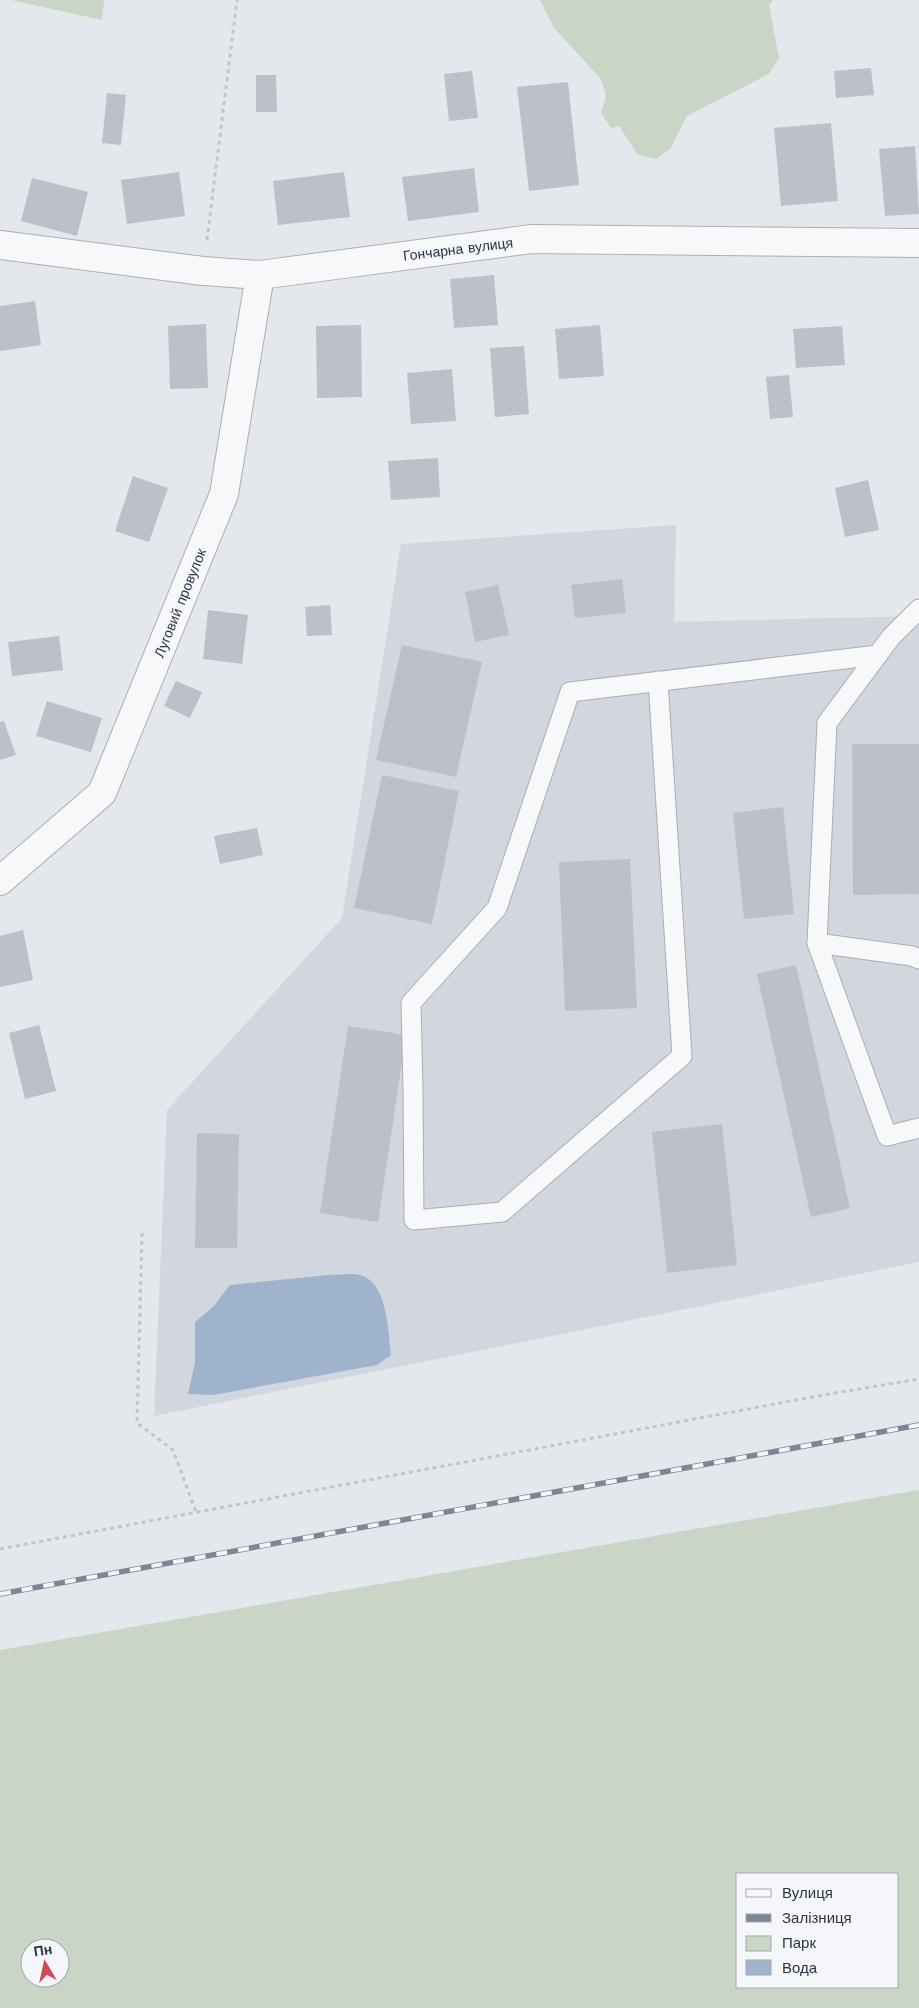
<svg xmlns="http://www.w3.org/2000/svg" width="919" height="2008" font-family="'Work Sans',sans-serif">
<rect width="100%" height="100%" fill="#e4e7ec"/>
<polygon fill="#d2d6de" points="676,525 674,622 919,616 919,1262 154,1416 167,1110 342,918 401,544"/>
<g fill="#c9d6c5" fill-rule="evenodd">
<polygon points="11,0 104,0 102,20"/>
<polygon points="540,0 773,0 769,5 779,58 769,74 687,116 670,149 656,159 638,155 619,126 611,128 601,113 606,96 601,79 554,28"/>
<path d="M 919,1490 L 919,2008 L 0,2008 L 0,1650 ZM 738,1874 L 898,1874 L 898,1987 L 738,1987 ZM 30,1948 L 60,1948 L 60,1978 L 30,1978 Z"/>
</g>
<path fill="#9fb4cc" d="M 329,1275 C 338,1275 351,1273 360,1275 C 388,1282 388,1332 391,1355 L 377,1365 L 213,1395 L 188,1394 L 195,1362 L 195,1322 L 214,1306 L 230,1285 Z"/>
<g fill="#bbc0ca">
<polygon points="871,68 874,95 836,98 834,71"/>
<polygon points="472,71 478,118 449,121 444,74"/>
<polygon points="256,75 276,75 277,112 256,112"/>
<polygon points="568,82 579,185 529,191 517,87"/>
<polygon points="107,93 126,95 121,145 102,143"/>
<polygon points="831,123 838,201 781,206 774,128"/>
<polygon points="915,146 919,214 885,216 879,149"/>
<polygon points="474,168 479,212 408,221 402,177"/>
<polygon points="179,172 185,216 127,224 121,180"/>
<polygon points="344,172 350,217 278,225 273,181"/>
<polygon points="32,178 88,192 77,236 21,221"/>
<polygon points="494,275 498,325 454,328 450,279"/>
<polygon points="35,301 41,345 0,351 0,306"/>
<polygon points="206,324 208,388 170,389 168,326"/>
<polygon points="361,325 362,397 317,398 316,326"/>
<polygon points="600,325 604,376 559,379 555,329"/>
<polygon points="842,326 845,365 796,368 793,329"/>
<polygon points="524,346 529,414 495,417 490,348"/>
<polygon points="452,369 456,421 411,424 407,373"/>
<polygon points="789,375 793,417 770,419 766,377"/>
<polygon points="438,458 440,497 391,500 388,461"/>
<polygon points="133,476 168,488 149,542 115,531"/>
<polygon points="868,480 879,530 845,537 835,488"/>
<polygon points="622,579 626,613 575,618 571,585"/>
<polygon points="498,585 509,635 475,642 465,592"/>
<polygon points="330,605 332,635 307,636 305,607"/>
<polygon points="208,610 248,615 242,664 203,659"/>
<polygon points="59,636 63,670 12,676 8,642"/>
<polygon points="402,645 482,662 456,777 376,760"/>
<polygon points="176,681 202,692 190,718 164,706"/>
<polygon points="47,701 102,718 91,752 36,736"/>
<polygon points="4,721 16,755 0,760 0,722"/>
<polygon points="852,744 919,744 919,894 853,895"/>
<polygon points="382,775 459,791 432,924 354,908"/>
<polygon points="783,807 794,914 744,919 733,813"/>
<polygon points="257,828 263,855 220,864 214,836"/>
<polygon points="630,859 637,1008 565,1011 559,862"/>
<polygon points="23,930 33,980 0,987 0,936"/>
<polygon points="796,965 850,1208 811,1217 757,974"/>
<polygon points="39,1025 56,1091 25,1099 9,1033"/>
<polygon points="348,1026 406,1035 378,1222 320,1213"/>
<polygon points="722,1124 737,1265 667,1273 652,1132"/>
<polygon points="197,1133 239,1134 237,1248 195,1248"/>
</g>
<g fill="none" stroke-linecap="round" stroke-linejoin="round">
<g stroke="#a9aeb7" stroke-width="21">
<g id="service">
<polyline points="919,609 891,637 827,723 817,943 887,1136 919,1128"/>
<polyline points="658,681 682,1056 502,1212 414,1220 413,1090 411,1003 497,908 570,692 878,655"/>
<polyline points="817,943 912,956 919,959"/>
</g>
</g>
<g stroke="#a9aeb7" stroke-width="30">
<polyline id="minor" points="0,881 102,793 224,494 260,275"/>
</g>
<g stroke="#a9aeb7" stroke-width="30">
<polyline id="tertiary" points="0,245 203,271 260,275 531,239 919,243"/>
</g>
<g stroke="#c2c5cb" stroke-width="3" stroke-dasharray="4 4" stroke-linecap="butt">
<polyline points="207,240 237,0"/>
<polyline points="142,1233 137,1423 173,1450 196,1512"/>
<polyline points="0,1549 823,1395 919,1379"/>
</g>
<use href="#service" stroke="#f7f8fa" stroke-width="19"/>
<use href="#minor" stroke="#f7f8fa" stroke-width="28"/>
<use href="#tertiary" stroke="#f7f8fa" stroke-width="28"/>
<g stroke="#7d8696" stroke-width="5.5">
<polyline id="rail" points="0,1594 919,1425"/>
</g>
<use href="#rail" stroke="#f4f6f9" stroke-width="4" stroke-dasharray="11" stroke-linecap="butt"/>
</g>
<g text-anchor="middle" stroke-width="4.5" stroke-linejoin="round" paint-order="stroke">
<g font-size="14" fill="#2b3445" stroke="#f4f6f9">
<text transform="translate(458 249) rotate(-7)" y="5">Гончарна вулиця</text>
<text transform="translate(180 603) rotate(-68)" y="5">Луговий провулок</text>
</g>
</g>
<rect x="736" y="1873" width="162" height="115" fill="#f4f6f9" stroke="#a4a8b1"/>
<rect x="746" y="1889" width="25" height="8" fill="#f7f8fa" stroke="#a4a8b1"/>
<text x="782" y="1898" font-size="15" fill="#2b3445">Вулиця</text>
<rect x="746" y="1914" width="25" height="8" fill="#7d8696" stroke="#a4a8b1"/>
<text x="782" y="1923" font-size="15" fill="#2b3445">Залізниця</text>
<rect x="746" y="1936" width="25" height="15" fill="#c9d6c5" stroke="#a4a8b1"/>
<text x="782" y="1948" font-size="15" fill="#2b3445">Парк</text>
<rect x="746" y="1960" width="25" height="15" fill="#9fb4cc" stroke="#a4a8b1"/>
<text x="782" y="1973" font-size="15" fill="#2b3445">Вода</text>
<g transform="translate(45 1963) rotate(351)"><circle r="24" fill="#f4f6f9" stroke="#a4a8b1"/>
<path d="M0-4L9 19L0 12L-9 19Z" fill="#d1495b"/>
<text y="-8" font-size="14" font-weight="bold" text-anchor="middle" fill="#2b3445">Пн</text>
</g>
</svg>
